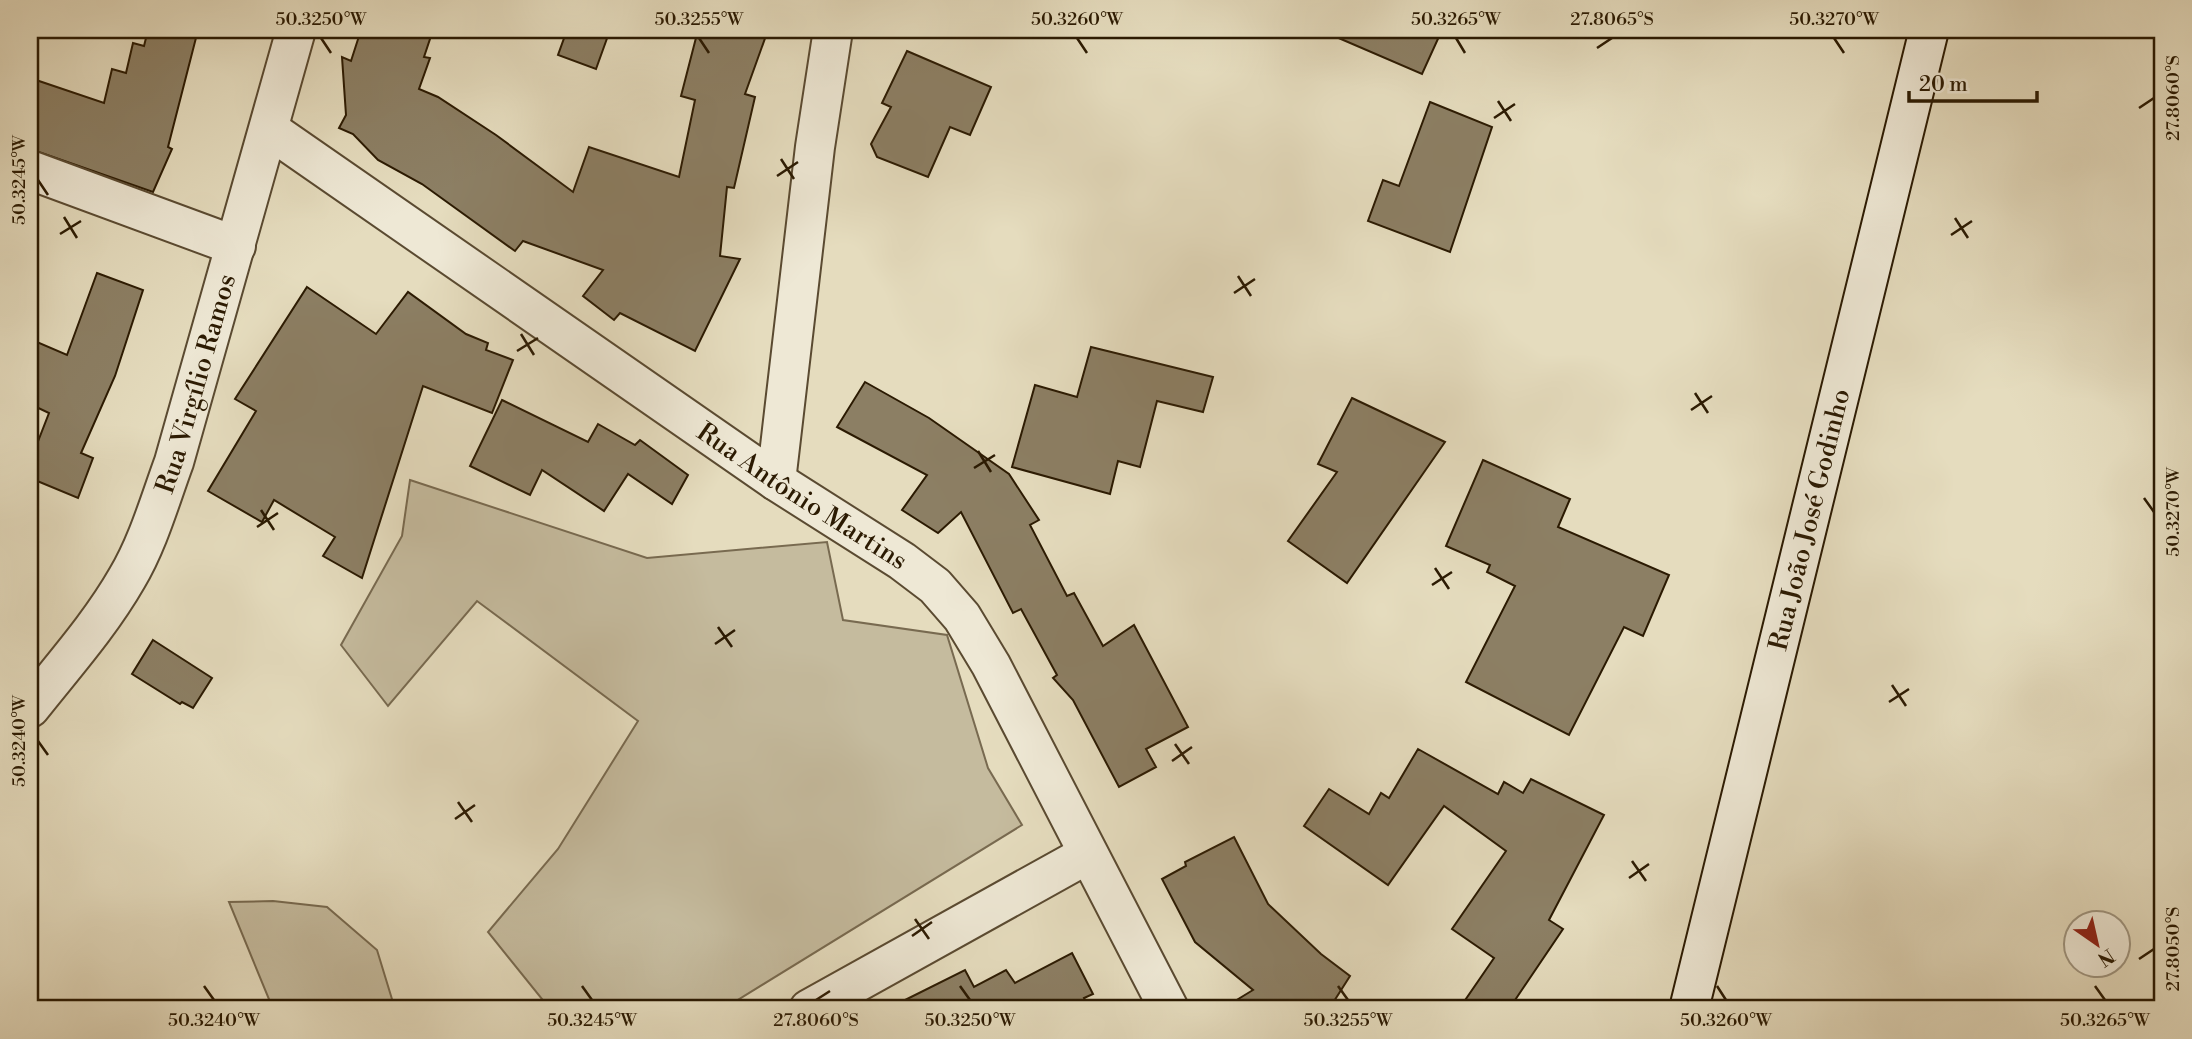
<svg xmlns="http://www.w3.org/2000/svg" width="2192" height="1039" font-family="'Libre Bodoni',serif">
<rect width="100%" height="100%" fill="#e5dcbe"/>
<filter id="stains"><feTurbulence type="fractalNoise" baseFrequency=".00286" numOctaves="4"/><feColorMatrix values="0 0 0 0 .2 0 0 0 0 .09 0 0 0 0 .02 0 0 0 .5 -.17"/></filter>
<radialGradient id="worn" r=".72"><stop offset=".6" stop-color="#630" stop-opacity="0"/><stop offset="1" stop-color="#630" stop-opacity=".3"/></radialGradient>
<g fill="#c5bb9e" stroke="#786a50" stroke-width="2">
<polygon points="410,480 647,558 827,542 843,620 947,635 988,768 1022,825 723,1009 550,1009 488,932 558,849 638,721 477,601 388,706 341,645 402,536"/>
<polygon points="273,901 327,907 377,950 395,1009 273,1009 229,902"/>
</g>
<g fill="#8c7f64" stroke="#2b1a02" stroke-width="2">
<polygon points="148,30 198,30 168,147 172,149 153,192 30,149 30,78 104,103 112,69 126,73 133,43 144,46"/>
<polygon points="361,30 433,30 424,57 430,58 419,89 438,97 496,135 573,192 589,147 679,177 695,100 681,96 698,30 768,30 745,94 755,97 734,188 727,187 720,256 740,259 695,351 620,313 614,320 583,296 603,270 523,241 515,251 422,184 378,160 353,134 339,128 346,115 342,57 351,61"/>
<polygon points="567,30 610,30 596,69 558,55"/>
<polygon points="1320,30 1442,30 1422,74"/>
<polygon points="907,51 991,87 970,135 950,127 928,177 877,157 871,144 891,107 882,103"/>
<polygon points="1430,102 1492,127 1450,252 1368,221 1383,180 1399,186"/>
<polygon points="97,273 143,290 115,376 81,453 93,458 78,498 30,478 30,462 49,413 30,404 30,339 67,355"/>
<polygon points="307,287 376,334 408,292 466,334 488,343 486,350 513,360 492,413 423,386 362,578 323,556 335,537 274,500 262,522 208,491 256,411 235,399"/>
<polygon points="1091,347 1213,377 1203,412 1157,401 1140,467 1118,461 1110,494 1012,467 1035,385 1077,397"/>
<polygon points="865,382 929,418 1009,474 1039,520 1030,525 1067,596 1074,593 1103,646 1134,625 1188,727 1146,749 1156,767 1119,787 1073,700 1053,678 1057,675 1021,609 1013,613 961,512 938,533 902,510 927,475 837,427"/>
<polygon points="1352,398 1445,442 1347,583 1288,541 1337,472 1318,464"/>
<polygon points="502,400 588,442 598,424 635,445 640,440 688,475 672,504 628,474 604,511 542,470 530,495 470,466"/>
<polygon points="1483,460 1570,499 1558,527 1669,575 1643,636 1624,627 1569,735 1466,682 1515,586 1487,572 1490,565 1446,546"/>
<polygon points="153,640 212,678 193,708 182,702 180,704 132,674"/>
<polygon points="1418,749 1498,794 1504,782 1523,793 1531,779 1604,815 1549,920 1563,929 1509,1009 1459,1009 1494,958 1452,929 1506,851 1444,806 1388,885 1304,826 1329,789 1369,814 1381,793 1389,798"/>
<polygon points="1234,837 1268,904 1321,954 1350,976 1329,1009 1222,1009 1253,990 1195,942 1162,879 1186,866 1185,862"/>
<polygon points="1072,953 1093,994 1084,998 1090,1009 887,1009 965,970 974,987 1006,970 1015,983"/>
</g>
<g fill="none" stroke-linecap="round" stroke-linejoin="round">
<g stroke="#5a4a31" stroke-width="42">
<g id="street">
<path id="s1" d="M 270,130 L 776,481 L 902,561 L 935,586 L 962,617 L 991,665 L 1169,1009"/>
<polyline points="30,170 236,246"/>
<polyline points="776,481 815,147 833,30"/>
<path id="s2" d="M 30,708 C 64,665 100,625 127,578 C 148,543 160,500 174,462 L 296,30"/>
<polyline points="809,1009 1088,854"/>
</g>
</g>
<g stroke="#2b1a02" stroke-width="42">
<g id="secondary">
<path id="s3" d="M 1689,1009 L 1929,30"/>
</g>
</g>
<use href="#street" stroke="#eee8d5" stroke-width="38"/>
<use href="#secondary" stroke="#eee8d5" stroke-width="38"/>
</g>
<path fill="none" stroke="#2b1a02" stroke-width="2.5" d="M 321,38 L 331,53M 699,38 L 709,53M 1077,38 L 1087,53M 1456,38 L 1465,53M 1834,38 L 1844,53M 1597,48 L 1612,38M 1498,101 L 1511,121M 2139,108 L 2154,98M 1494,118 L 1515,104M 781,159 L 794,179M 777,176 L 798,162M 38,180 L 48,195M 64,217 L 77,238M 1955,218 L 1968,238M 60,234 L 81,221M 1951,235 L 1972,221M 1238,276 L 1251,296M 1234,293 L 1255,279M 521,334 L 534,355M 517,351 L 538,338M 1695,393 L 1708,413M 1691,410 L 1712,396M 978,451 L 991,472M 974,468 L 995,455M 2144,498 L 2154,512M 261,510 L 274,530M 257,527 L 278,513M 1435,568 L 1449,589M 1432,585 L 1452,572M 718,627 L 732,647M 715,644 L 735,630M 1892,685 L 1906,706M 1889,702 L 1909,689M 38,741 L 48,755M 1175,744 L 1189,764M 1172,761 L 1192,747M 458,802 L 472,822M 455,819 L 475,805M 1632,861 L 1646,881M 1629,878 L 1649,864M 915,919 L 929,939M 912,936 L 932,922M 2139,959 L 2154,949M 204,986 L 214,1000M 582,986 L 592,1000M 960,986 L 970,1000M 1338,986 L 1348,1000M 1717,986 L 1726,1000M 2095,986 L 2105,1000M 816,1000 L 830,991"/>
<g text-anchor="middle" stroke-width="6" stroke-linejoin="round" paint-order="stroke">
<g font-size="26" fill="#2b1a02" stroke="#eee8d5">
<text dy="9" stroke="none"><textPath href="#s2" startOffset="369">Rua Virgílio Ramos</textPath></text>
<text dy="9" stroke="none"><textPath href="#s1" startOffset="646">Rua Antônio Martins</textPath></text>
<text dy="9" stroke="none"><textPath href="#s3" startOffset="504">Rua João José Godinho</textPath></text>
</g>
</g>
<rect width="2192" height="1039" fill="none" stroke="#e5dcbe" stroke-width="77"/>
<g transform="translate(2097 944) rotate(146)"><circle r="33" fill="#eee8d5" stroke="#a09681" stroke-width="2"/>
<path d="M0-5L12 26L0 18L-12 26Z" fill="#8f2418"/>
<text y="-10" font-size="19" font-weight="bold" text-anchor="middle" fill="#2b1a02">N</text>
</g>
<path d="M1909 91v10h128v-10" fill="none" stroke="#2b1a02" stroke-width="3.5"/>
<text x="1919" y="91" font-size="21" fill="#2b1a02" stroke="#eee8d5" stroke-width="5" paint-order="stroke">20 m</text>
<rect x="38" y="38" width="2116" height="962" fill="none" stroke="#2b1a02" stroke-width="2.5"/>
<g font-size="18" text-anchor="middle" fill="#2b1a02">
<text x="321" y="25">50.3250°W</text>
<text x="699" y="25">50.3255°W</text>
<text x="1077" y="25">50.3260°W</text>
<text x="1456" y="25">50.3265°W</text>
<text x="1612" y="25">27.8065°S</text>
<text x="1834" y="25">50.3270°W</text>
<text transform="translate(2173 98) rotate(-90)" y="6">27.8060°S</text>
<text transform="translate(19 180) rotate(-90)" y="6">50.3245°W</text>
<text transform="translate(2173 512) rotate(-90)" y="6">50.3270°W</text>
<text transform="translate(19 741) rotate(-90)" y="6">50.3240°W</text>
<text transform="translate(2173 949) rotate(-90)" y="6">27.8050°S</text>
<text x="214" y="1026">50.3240°W</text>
<text x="592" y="1026">50.3245°W</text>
<text x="816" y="1026">27.8060°S</text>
<text x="970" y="1026">50.3250°W</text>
<text x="1348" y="1026">50.3255°W</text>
<text x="1726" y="1026">50.3260°W</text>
<text x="2105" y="1026">50.3265°W</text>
</g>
<rect width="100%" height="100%" filter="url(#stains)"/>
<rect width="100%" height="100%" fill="url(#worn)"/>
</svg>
